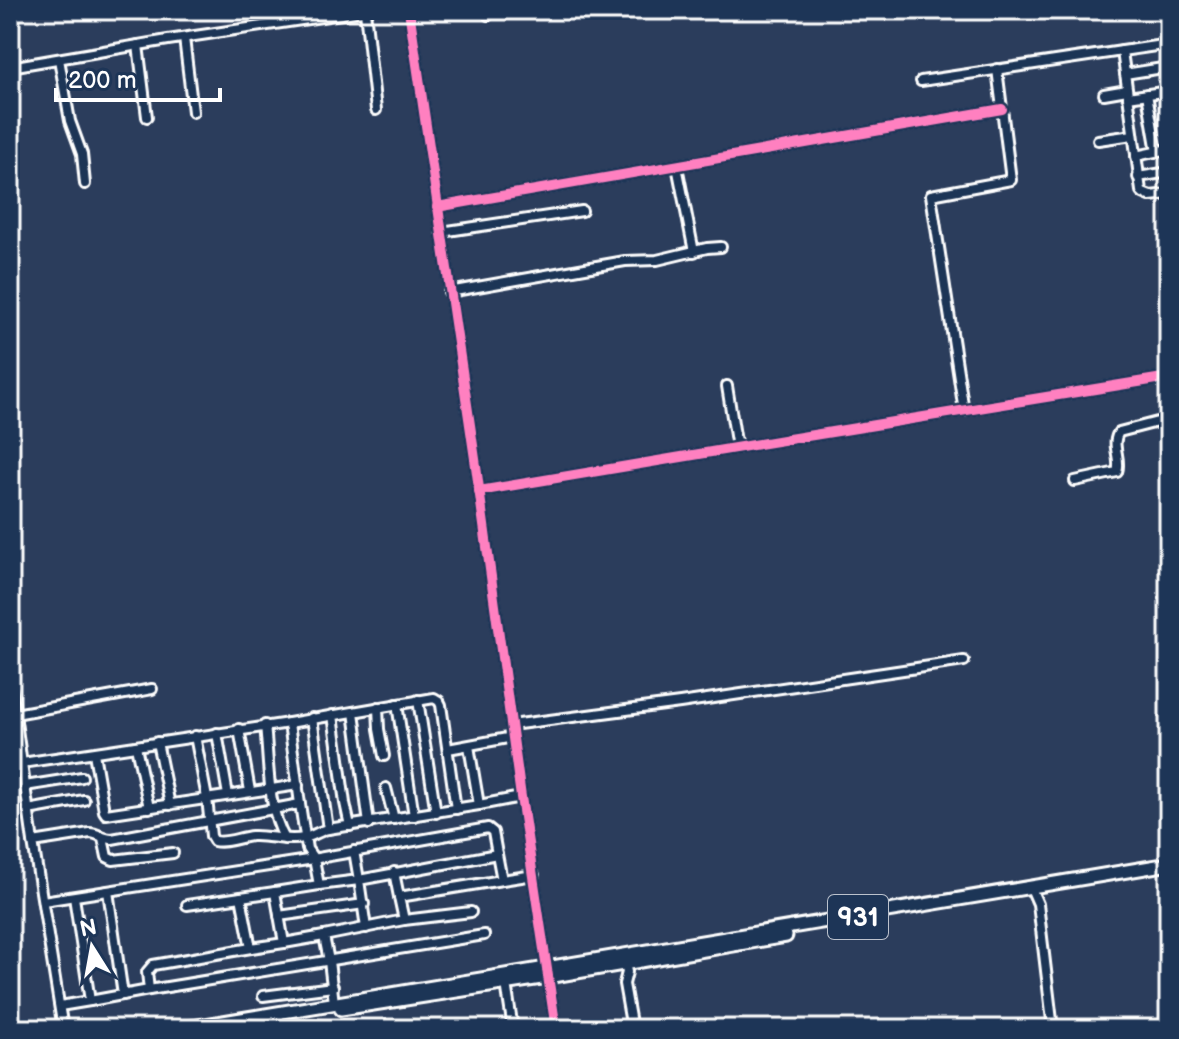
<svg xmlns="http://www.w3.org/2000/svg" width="1179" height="1039" font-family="'Balsamiq Sans',sans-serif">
<rect width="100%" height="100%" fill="#2b3d5c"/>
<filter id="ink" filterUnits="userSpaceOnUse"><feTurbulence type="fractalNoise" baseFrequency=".0125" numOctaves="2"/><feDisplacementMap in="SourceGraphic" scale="16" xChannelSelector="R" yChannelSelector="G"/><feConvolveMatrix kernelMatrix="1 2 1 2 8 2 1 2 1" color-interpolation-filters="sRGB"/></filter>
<g filter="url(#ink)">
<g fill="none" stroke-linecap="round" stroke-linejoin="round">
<g stroke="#8ba6b5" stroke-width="2">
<polyline points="405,10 469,454"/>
<polyline points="471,463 491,606"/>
</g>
<g stroke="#fff" stroke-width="14">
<g id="minor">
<polyline points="409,10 475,459 521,797 556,1029"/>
<polyline points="487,10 488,15"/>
<polyline points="365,11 376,110"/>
<polyline points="184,38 193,112"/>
<polyline points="138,45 147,117"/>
<polyline points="1122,51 1141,191 1143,193 1150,196 1169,194"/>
<polyline points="59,59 70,121 82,154 85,184"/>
<polyline points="10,67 168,40 369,10"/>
<polyline points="1125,74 1169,67"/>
<polyline points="921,81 1169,44"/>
<polyline points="1104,94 1127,90"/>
<polyline points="1147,94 1157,152"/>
<polyline points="1128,97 1169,91"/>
<polyline points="1098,140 1133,135"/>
<polyline points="1136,156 1169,149"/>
<polyline points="677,166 694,252"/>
<polyline points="1138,177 1169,172"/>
<polyline points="437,207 1002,109"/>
<polyline points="441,232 582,211"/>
<polyline points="449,292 625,261 657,260 707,248 721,247"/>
<polyline points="727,386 737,448"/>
<polyline points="964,411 931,195 1011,180 997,69"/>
<path d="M 1075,481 L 1117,472 C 1122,459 1110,444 1119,432 L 1169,419"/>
<polyline points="479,491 789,439 1169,377"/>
<polyline points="10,679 33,842 63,1029"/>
<polyline points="418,700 436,813"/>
<polyline points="397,704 414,816"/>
<polyline points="378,707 379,729 384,756"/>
<polyline points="354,712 369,824"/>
<polyline points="15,714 152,689"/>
<polyline points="333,715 345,803 350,826"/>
<polyline points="312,718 328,829"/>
<path d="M 265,725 C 269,761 267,808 285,839"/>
<polyline points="511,725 680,703 964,661"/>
<polyline points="239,729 250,791"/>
<polyline points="217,733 228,795"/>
<path d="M 195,736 L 207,798 L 211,836 L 214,841 C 226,844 240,837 252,836 C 269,835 286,842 304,838 C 311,837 319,831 328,829 L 479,805 L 469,746"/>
<polyline points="157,742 170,805"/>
<polyline points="136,746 149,808"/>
<polyline points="448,749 513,737"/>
<polyline points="94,753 104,811 106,814 298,785"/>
<polyline points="22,763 289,723 434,698 439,701 441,705 456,809"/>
<polyline points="25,786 82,777"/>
<polyline points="386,788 394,819"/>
<polyline points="479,805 521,797"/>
<polyline points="28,810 84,800"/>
<polyline points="103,838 107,857 113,860 173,853"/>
<path d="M 33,842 L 90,833 C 98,833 103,839 112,839 L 300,804 L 289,723"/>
<polyline points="354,851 359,880 319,885 314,859 318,858 488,828 493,832 497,854 359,880 366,928"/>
<polyline points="394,872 399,897"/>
<polyline points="502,880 534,875"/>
<polyline points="319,885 275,892 284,943 324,936"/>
<polyline points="1031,888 1038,904 1053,1029"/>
<polyline points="108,891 123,995"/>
<polyline points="275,892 241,897 251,948 284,943"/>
<polyline points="74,897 90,1001 149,990 484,935"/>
<polyline points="43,901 314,859 307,849 300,804"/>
<polyline points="187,905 241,897"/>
<polyline points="279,916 364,904"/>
<polyline points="404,920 399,897 502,880 497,854"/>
<polyline points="625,963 627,972 624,984 632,1029"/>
<polyline points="506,983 513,1029"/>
<polyline points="149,990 147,972 153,965 251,948"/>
<polyline points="263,996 333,987"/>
<polyline points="334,1003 329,961 324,936 404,920 471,912"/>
<polyline points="60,1006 90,1001"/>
<polyline points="279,1019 280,1029"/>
</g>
</g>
<g stroke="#fff" stroke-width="17">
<g id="highway">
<polyline points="341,1009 548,977 786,936"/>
<polyline points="181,1029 1169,864"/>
</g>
</g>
<use href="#minor" stroke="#1d3557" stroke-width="8"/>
<use href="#highway" stroke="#1d3557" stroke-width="11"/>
<g stroke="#1d3557" stroke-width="15">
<g id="cycleway">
<polyline points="409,10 475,459 521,797 556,1029"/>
<polyline points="437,207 1002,109"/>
<polyline points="479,491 789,439 1169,377"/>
</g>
</g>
<use href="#cycleway" stroke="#ff80c0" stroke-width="10"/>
</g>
</g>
<g text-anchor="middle" stroke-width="6" stroke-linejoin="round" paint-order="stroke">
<rect fill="#1d3557" stroke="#bbc2cd" stroke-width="2" x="828" y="895" width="60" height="44" rx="6"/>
<g font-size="26" font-weight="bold" fill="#fff">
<text x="858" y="926">931</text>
</g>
</g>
<rect width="1179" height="1039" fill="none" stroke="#1d3557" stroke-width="40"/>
<rect x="20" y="20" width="1139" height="999" fill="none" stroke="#fff" stroke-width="3" filter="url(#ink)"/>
<g transform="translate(92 947) rotate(349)" stroke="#1d3557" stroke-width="6" paint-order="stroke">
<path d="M0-6L14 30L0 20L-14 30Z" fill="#ffffff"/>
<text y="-12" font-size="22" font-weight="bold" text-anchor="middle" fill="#ffffff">N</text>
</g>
<path d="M56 88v12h164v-12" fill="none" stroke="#ffffff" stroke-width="4"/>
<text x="68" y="88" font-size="24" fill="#ffffff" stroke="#1d3557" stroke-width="6" paint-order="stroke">200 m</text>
</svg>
